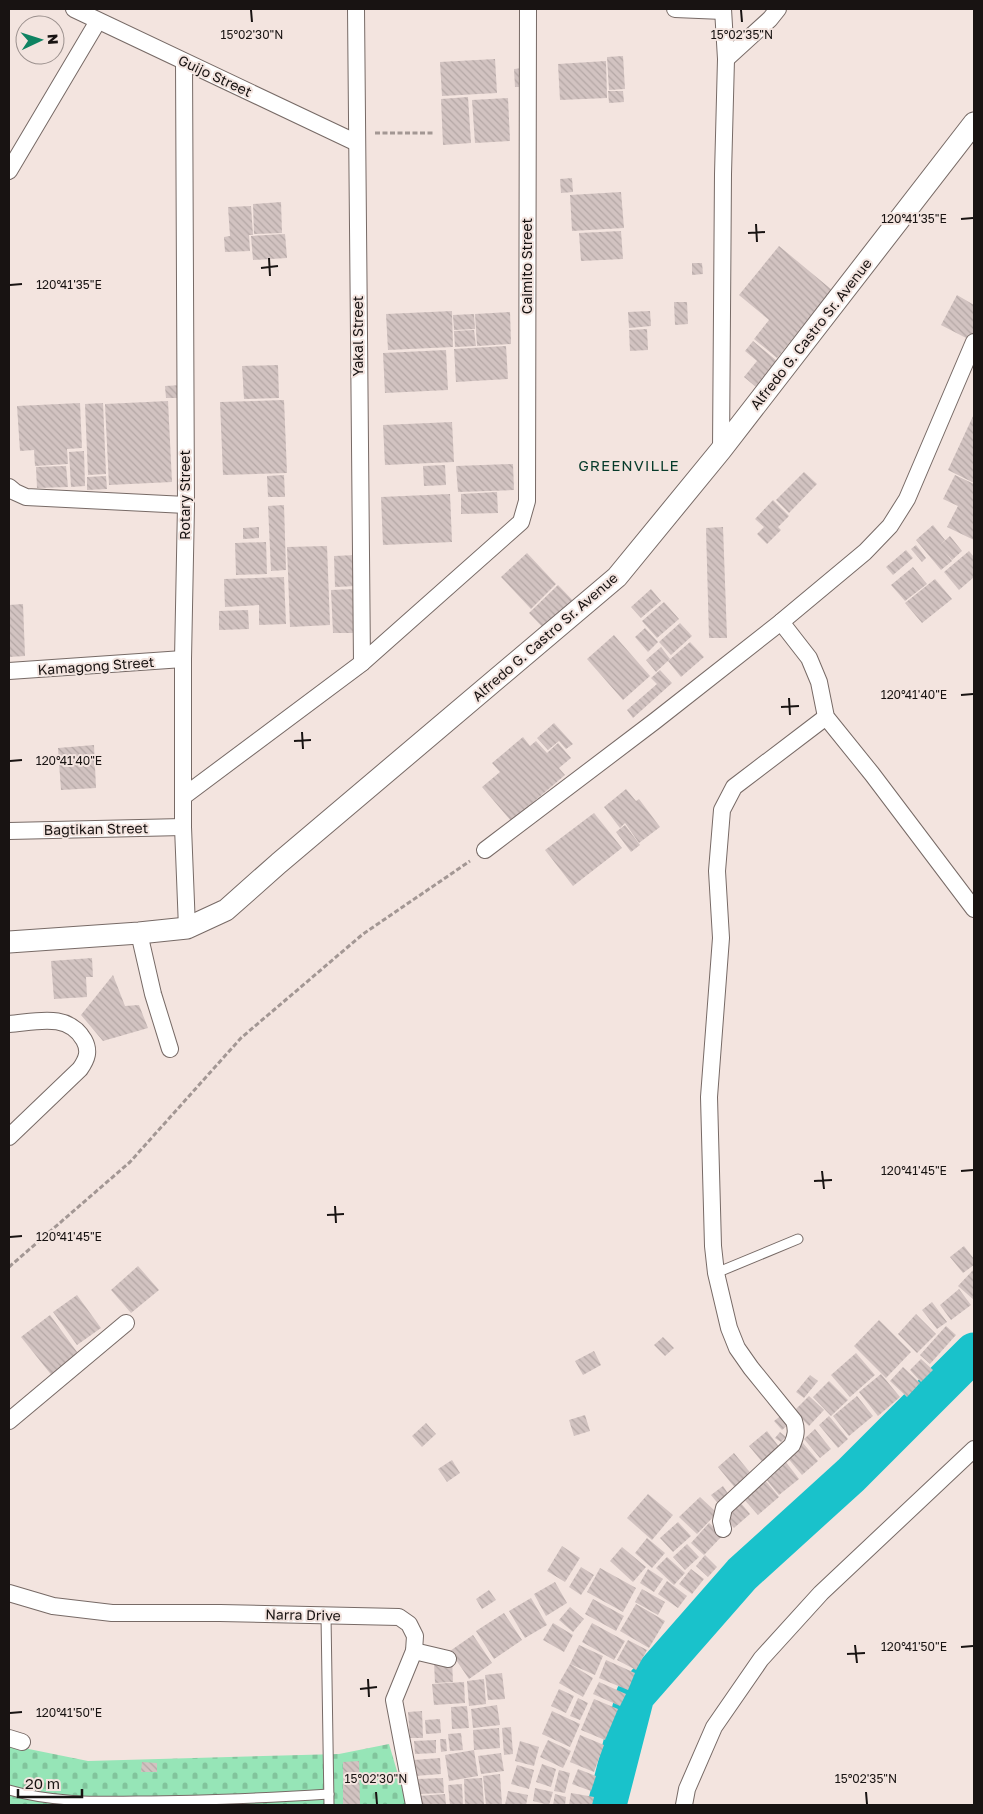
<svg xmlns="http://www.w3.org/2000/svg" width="983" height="1814" font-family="'Golos Text',sans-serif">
<defs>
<pattern id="cemetery-stones" width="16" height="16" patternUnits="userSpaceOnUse" patternTransform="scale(1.25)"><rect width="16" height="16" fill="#96e5b7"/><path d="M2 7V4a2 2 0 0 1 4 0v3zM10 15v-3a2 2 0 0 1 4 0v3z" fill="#81c49c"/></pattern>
<pattern id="building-back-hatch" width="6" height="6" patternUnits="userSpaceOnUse" patternTransform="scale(1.25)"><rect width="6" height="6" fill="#d2c3c1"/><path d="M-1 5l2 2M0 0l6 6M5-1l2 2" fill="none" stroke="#b4a7a5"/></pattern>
</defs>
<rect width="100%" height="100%" fill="#f3e4df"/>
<polygon fill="url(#cemetery-stones)" points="389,1744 407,1805 9,1805 9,1745 88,1761 339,1754"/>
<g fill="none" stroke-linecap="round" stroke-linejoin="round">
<polyline stroke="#19c2cb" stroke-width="39" points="607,1805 635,1696 742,1574 851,1475 974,1352"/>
</g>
<g fill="url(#building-back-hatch)">
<polygon points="623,56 625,89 609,90 607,57"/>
<polygon points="495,59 497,93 442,96 440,62"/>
<polygon points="606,61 607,98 560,100 558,64"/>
<polygon points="523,68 524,87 515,87 514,69"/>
<polygon points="608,91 623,91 624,102 609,103"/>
<polygon points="468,97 471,143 443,145 441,99"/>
<polygon points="508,98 510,141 475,143 472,100"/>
<polygon points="572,178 573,192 561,193 560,179"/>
<polygon points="621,192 624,228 572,231 570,195"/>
<polygon points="281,202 282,233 254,234 253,204"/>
<polygon points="251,206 253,235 249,235 250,251 225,252 224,237 230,236 228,207"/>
<polygon points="621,231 623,259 581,261 579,233"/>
<polygon points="285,234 287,258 253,260 251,236"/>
<polygon points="779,246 832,290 777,358 754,339 769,320 739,295"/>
<polygon points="692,263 702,263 703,274 692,275"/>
<polygon points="957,295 974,305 974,331 970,340 941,325"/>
<polygon points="674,302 687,302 688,324 675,325"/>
<polygon points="452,311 453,347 388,350 386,314"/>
<polygon points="650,311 651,326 629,328 628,312"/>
<polygon points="510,312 511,344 477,346 475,314"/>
<polygon points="474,314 475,329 454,330 453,315"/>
<polygon points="647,329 648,350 630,351 629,330"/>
<polygon points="474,330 476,346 455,347 454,331"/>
<polygon points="753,341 777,361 756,387 744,377 757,361 745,351"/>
<polygon points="506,346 508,379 456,382 454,349"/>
<polygon points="446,350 448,390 385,393 383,353"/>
<polygon points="278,365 279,398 244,399 242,366"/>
<polygon points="182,385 183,398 166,398 165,386"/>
<polygon points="284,400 287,473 223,475 220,402"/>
<polygon points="168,401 172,482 109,485 105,404"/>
<polygon points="80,403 82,448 67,449 68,464 35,466 34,450 20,451 17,406"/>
<polygon points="103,403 106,474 88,475 85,404"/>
<polygon points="974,414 974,483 948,470"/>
<polygon points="452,422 454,462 385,465 383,425"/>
<polygon points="84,451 85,486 71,487 69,452"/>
<polygon points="513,464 514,490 458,492 456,466"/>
<polygon points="445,465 446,485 424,486 423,466"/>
<polygon points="66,466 68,487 37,488 36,467"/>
<polygon points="804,472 817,484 789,513 776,500"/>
<polygon points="284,475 285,497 268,497 267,476"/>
<polygon points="955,475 974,484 974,540 947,527 958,506 943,499"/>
<polygon points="106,476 107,489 87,490 87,477"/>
<polygon points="497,492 498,513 461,514 461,494"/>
<polygon points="450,494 452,542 383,545 381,497"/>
<polygon points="773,500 789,516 778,527 781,530 767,544 757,534 764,527 755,519"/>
<polygon points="284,505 286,570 271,571 268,506"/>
<polygon points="933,525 945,540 939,546 950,536 962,551 952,560 944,551 952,561 941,570 916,540"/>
<polygon points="259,527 259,538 243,539 243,528"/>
<polygon points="723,527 727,638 709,638 706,528"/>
<polygon points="266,542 267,574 236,575 235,543"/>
<polygon points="916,545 926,558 922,562 911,549"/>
<polygon points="327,546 330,625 290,627 287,547"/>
<polygon points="906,550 913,558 893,575 886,567"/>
<polygon points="969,551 974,557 974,577 959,590 944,572"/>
<polygon points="527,553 556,584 531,609 501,577"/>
<polygon points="356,555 357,586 335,587 334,556"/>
<polygon points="913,567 927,584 905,601 891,585"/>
<polygon points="284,577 286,624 259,625 259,605 225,607 224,579"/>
<polygon points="935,579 952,599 922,623 905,603"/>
<polygon points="558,585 578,606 549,634 529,613"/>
<polygon points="355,589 356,633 333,633 331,590"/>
<polygon points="651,589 661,601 641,618 631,607"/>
<polygon points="664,602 679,619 657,638 642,621"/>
<polygon points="23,604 25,656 9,657 9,605"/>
<polygon points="248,610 249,629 219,630 219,611"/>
<polygon points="680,623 692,636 671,655 659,642"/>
<polygon points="645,628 658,642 648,652 635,637"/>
<polygon points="614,635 650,676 623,700 587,659"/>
<polygon points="690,642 704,657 681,677 668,661"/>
<polygon points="661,647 670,659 656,672 646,660"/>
<polygon points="660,670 672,683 633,718 627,710 657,684 651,678"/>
<polygon points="554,723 573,744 566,749 559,741 548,750 537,738"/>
<polygon points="523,737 530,746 536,741 547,753 558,743 571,758 559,768 565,775 511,821 482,787 500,772 492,763"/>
<polygon points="94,745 96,788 61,790 58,748"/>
<polygon points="626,789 636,801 639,799 660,827 639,843 625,823 620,828 604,807"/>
<polygon points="594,813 622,848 573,886 545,850"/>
<polygon points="625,825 640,845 631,852 616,832"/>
<polygon points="92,958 93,977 86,977 87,997 54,999 51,961"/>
<polygon points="113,975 125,1006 139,1005 148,1028 103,1041 81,1015"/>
<polygon points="964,1246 974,1259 974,1265 963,1273 950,1257"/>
<polygon points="138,1266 159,1290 131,1313 111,1290"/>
<polygon points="974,1269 974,1300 958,1286"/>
<polygon points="959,1289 971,1305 951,1320 940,1305"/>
<polygon points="77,1295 101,1328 77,1345 53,1312"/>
<polygon points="932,1302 947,1322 937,1329 922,1310"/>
<polygon points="916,1314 936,1334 917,1353 898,1334"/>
<polygon points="50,1315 80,1356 53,1377 21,1337"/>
<polygon points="879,1320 911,1352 886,1378 854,1346"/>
<polygon points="946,1326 956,1335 930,1364 920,1355"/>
<polygon points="663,1337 674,1348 665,1356 654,1345"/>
<polygon points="594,1351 601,1365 583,1375 575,1361"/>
<polygon points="856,1353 875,1375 850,1397 831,1375"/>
<polygon points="921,1359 933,1370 921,1382 910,1370"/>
<polygon points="903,1367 920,1383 907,1397 890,1381"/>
<polygon points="881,1374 900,1397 878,1416 859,1392"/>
<polygon points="810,1375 818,1381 804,1398 796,1392"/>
<polygon points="829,1381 848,1400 831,1416 813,1397"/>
<polygon points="809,1396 824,1410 809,1426 794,1411"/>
<polygon points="857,1396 873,1416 849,1436 833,1416"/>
<polygon points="585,1415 590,1431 574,1436 569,1420"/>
<polygon points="782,1415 789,1424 782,1430 774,1421"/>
<polygon points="829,1416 848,1439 838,1448 819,1425"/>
<polygon points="426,1423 436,1434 422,1447 412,1436"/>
<polygon points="815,1429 831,1449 820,1458 804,1439"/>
<polygon points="767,1431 780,1448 763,1463 749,1446"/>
<polygon points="780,1432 786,1437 781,1442 775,1438"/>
<polygon points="803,1443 818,1461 802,1475 786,1456"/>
<polygon points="734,1453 753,1476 736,1489 718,1467"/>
<polygon points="452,1460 460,1473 447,1482 438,1469"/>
<polygon points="785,1461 799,1479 779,1495 765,1478"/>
<polygon points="764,1479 779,1497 758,1515 742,1497"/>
<polygon points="723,1486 731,1498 720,1506 711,1495"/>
<polygon points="648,1494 673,1515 652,1540 627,1518"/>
<polygon points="700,1497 717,1513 697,1534 679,1517"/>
<polygon points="740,1502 750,1514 734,1528 724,1516"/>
<polygon points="678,1522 691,1536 673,1552 660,1538"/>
<polygon points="709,1523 723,1535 704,1555 691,1543"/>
<polygon points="647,1538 665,1553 652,1568 635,1553"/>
<polygon points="687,1544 699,1557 685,1570 673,1557"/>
<polygon points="562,1546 580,1558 565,1582 547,1571"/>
<polygon points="622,1547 646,1567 633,1582 610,1561"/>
<polygon points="705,1555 717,1567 708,1577 696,1566"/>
<polygon points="667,1557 685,1573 674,1585 656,1568"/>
<polygon points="581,1567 594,1575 581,1595 569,1587"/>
<polygon points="600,1568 636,1588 623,1612 587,1592"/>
<polygon points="648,1569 663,1579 654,1592 640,1583"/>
<polygon points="691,1569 704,1579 692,1594 679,1584"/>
<polygon points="667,1581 687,1596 678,1608 658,1594"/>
<polygon points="555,1582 567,1603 546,1616 534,1594"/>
<polygon points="642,1589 665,1602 658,1615 635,1602"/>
<polygon points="489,1590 496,1600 482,1609 476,1599"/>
<polygon points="531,1598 547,1625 525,1638 509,1611"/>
<polygon points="593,1599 624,1616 616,1631 585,1614"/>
<polygon points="636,1604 665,1621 649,1648 620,1631"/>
<polygon points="570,1607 584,1619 573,1632 559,1620"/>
<polygon points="504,1613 522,1640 494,1659 476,1631"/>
<polygon points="553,1623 573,1635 564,1652 543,1640"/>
<polygon points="592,1623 625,1641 614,1660 582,1642"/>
<polygon points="473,1635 492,1663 469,1679 450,1651"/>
<polygon points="628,1640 647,1650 636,1670 617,1660"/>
<polygon points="579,1645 603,1656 595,1675 570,1664"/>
<polygon points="606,1660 635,1673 628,1690 599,1678"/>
<polygon points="452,1661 453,1682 435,1683 434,1662"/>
<polygon points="570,1664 593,1678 583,1697 559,1683"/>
<polygon points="502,1673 505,1699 488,1700 485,1675"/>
<polygon points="484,1679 486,1704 469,1706 467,1681"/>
<polygon points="464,1682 465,1703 434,1705 432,1684"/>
<polygon points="599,1682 626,1694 620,1706 593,1694"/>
<polygon points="559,1689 574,1696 566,1713 551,1706"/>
<polygon points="578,1698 588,1703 580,1720 570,1716"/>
<polygon points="594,1699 618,1709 605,1740 581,1730"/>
<polygon points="497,1705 500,1725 473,1728 471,1709"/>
<polygon points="467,1706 469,1728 452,1729 451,1707"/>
<polygon points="422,1711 423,1738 410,1738 408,1712"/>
<polygon points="552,1711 580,1724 570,1747 542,1734"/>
<polygon points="440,1719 441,1733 426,1734 425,1720"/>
<polygon points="511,1727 513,1754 504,1755 502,1728"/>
<polygon points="499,1728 500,1748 474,1750 478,1776 449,1781 445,1755 474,1750 473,1730"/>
<polygon points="461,1733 463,1750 450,1751 448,1734"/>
<polygon points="580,1735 604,1745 594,1772 570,1762"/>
<polygon points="440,1739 446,1739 447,1751 441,1752"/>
<polygon points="436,1740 436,1753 415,1754 414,1741"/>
<polygon points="548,1740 571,1751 563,1768 540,1757"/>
<polygon points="520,1741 539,1747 534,1766 515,1761"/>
<polygon points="501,1753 504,1771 481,1774 478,1756"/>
<polygon points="440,1758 441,1774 415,1776 414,1760"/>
<polygon points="359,1761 360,1805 343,1805 343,1762"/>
<polygon points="142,1762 157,1763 157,1772 141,1772"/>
<polygon points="542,1764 556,1769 551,1787 536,1782"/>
<polygon points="517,1765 534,1770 529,1789 511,1784"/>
<polygon points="578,1769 596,1776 591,1791 572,1784"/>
<polygon points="559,1770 570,1773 565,1793 554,1791"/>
<polygon points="500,1774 502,1805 486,1805 483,1776"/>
<polygon points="443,1778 444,1793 418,1794 417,1779"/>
<polygon points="482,1778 484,1805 465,1805 464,1779"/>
<polygon points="462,1784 463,1805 450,1805 448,1785"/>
<polygon points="535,1788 553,1792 549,1805 533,1801"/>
<polygon points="508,1791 528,1795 526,1805 505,1805"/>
<polygon points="571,1793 594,1797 592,1805 569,1805"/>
<polygon points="445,1794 446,1805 420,1805 419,1796"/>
<polygon points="555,1794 566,1797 565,1805 553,1805"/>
</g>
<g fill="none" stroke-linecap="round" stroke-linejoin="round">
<g stroke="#776a66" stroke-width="11">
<g id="service">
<polyline points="716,1273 798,1239"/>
<polyline points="326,1616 329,1805"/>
<path d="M 9,1790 C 50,1802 95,1802 138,1801 C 201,1801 265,1798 329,1794"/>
</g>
</g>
<g stroke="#776a66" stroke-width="18">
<g id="minor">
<polyline points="74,9 357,143"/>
<polyline points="356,9 362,663"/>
<polyline points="675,9 723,11"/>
<polyline points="726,59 770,19 778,9"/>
<polyline points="184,62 186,505 183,659 183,827 187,928"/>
<polyline points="9,171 98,21"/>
<polyline points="721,450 723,174 726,59 723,9"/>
<polyline points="9,487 15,492 26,497 186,505"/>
<polyline points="781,622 809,658 819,682 826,717 872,774 974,909"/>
<polyline points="9,671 183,659"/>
<polyline points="184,796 362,663 521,522 527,501 528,9"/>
<polyline points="9,831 183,827"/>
<polyline points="485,850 655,721 781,622 865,552 890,526 907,499 974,342"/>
<polyline points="139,933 153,994 170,1049"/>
<path d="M 9,1024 C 36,1022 68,1012 84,1040 C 90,1051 87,1059 80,1069 L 9,1137"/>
<polyline points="9,1421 126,1323"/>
<path d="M 723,1529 L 721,1521 L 724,1508 L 792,1445 C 796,1436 797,1430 794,1421 L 751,1368 L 737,1348 L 729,1328 L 716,1273 L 713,1246 L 709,1097 L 721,938 L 717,871 L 722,810 L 734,787 L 826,717"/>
<polyline points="9,1593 53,1606 112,1613 220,1613 399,1617 409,1624 415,1636 414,1651 394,1700 414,1805"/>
<polyline points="414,1651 448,1659"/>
<polyline points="9,1738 22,1742"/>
<polyline points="684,1805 687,1789 714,1727 761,1659 821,1593 974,1449"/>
</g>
</g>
<g stroke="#776a66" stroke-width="23">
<polyline id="tertiary" points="9,942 139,933 187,928 226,910 279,863 617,577 721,450 974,123"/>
</g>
<g stroke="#a39794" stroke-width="3" stroke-dasharray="5 2.5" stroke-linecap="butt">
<polyline points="375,133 435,133"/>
<polyline points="9,1267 130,1162 241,1038 363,934 470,861"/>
</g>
<use href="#service" stroke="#fff" stroke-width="9"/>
<use href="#minor" stroke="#fff" stroke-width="16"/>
<use href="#tertiary" stroke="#fff" stroke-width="21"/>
</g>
<path fill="none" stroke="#181312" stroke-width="2" d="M 251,10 L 252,22M 741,10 L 742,22M 961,219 L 973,218M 756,224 L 757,242M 748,233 L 765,232M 269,258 L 270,276M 261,268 L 278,266M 10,285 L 22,284M 961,695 L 973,694M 789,698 L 790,715M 781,707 L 799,706M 302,732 L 303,749M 294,741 L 311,740M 10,761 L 22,760M 822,1171 L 824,1189M 961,1171 L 973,1170M 814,1181 L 832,1180M 335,1206 L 336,1223M 327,1215 L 344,1214M 10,1237 L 22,1236M 855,1645 L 857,1663M 961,1647 L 973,1646M 847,1654 L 865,1653M 368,1679 L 369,1697M 360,1689 L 377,1687M 10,1713 L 22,1712M 376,1792 L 377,1804M 866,1792 L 867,1804"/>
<g text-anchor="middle" stroke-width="4" stroke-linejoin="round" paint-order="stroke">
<g font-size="14" fill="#181312" stroke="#f3e4df">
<text transform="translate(215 76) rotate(25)" y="5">Guijo Street</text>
<text transform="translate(527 266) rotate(-90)" y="5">Caimito Street</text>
<text transform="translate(811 334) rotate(-52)" y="5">Alfredo G. Castro Sr. Avenue</text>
<text transform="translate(358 336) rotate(-90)" y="5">Yakal Street</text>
<text transform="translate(185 495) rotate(-90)" y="5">Rotary Street</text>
<text transform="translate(545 637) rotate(-41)" y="5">Alfredo G. Castro Sr. Avenue</text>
<text transform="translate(96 666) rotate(-4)" y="5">Kamagong Street</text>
<text transform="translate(96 829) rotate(-1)" y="5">Bagtikan Street</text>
<text transform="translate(303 1615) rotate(1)" y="5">Narra Drive</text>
</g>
<g font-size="15" letter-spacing="1" fill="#073b2b" stroke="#f3e4df">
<text x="629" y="471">GREENVILLE</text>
</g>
</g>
<g font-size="12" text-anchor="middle" fill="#181312" stroke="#f3e4df" stroke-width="4" stroke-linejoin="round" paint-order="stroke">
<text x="252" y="39">15°02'30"N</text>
<text x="742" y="39">15°02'35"N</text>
<text x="914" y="223">120°41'35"E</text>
<text x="69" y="289">120°41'35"E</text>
<text x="914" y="699">120°41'40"E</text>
<text x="69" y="765">120°41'40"E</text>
<text x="914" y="1175">120°41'45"E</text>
<text x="69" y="1241">120°41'45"E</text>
<text x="914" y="1651">120°41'50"E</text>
<text x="69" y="1717">120°41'50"E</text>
<text x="376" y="1783">15°02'30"N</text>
<text x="866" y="1783">15°02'35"N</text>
</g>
<rect width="983" height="1814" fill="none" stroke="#181312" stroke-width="20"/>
<g transform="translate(40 40) rotate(86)"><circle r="24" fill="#f3e4df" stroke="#9b908d"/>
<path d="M0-4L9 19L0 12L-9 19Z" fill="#0e8362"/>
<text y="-8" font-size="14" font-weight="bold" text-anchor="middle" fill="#181312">N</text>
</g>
<path d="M18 1789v8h64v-8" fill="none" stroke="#181312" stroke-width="2.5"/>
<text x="25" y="1789" font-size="15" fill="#181312" stroke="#f3e4df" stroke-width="4" paint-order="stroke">20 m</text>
</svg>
